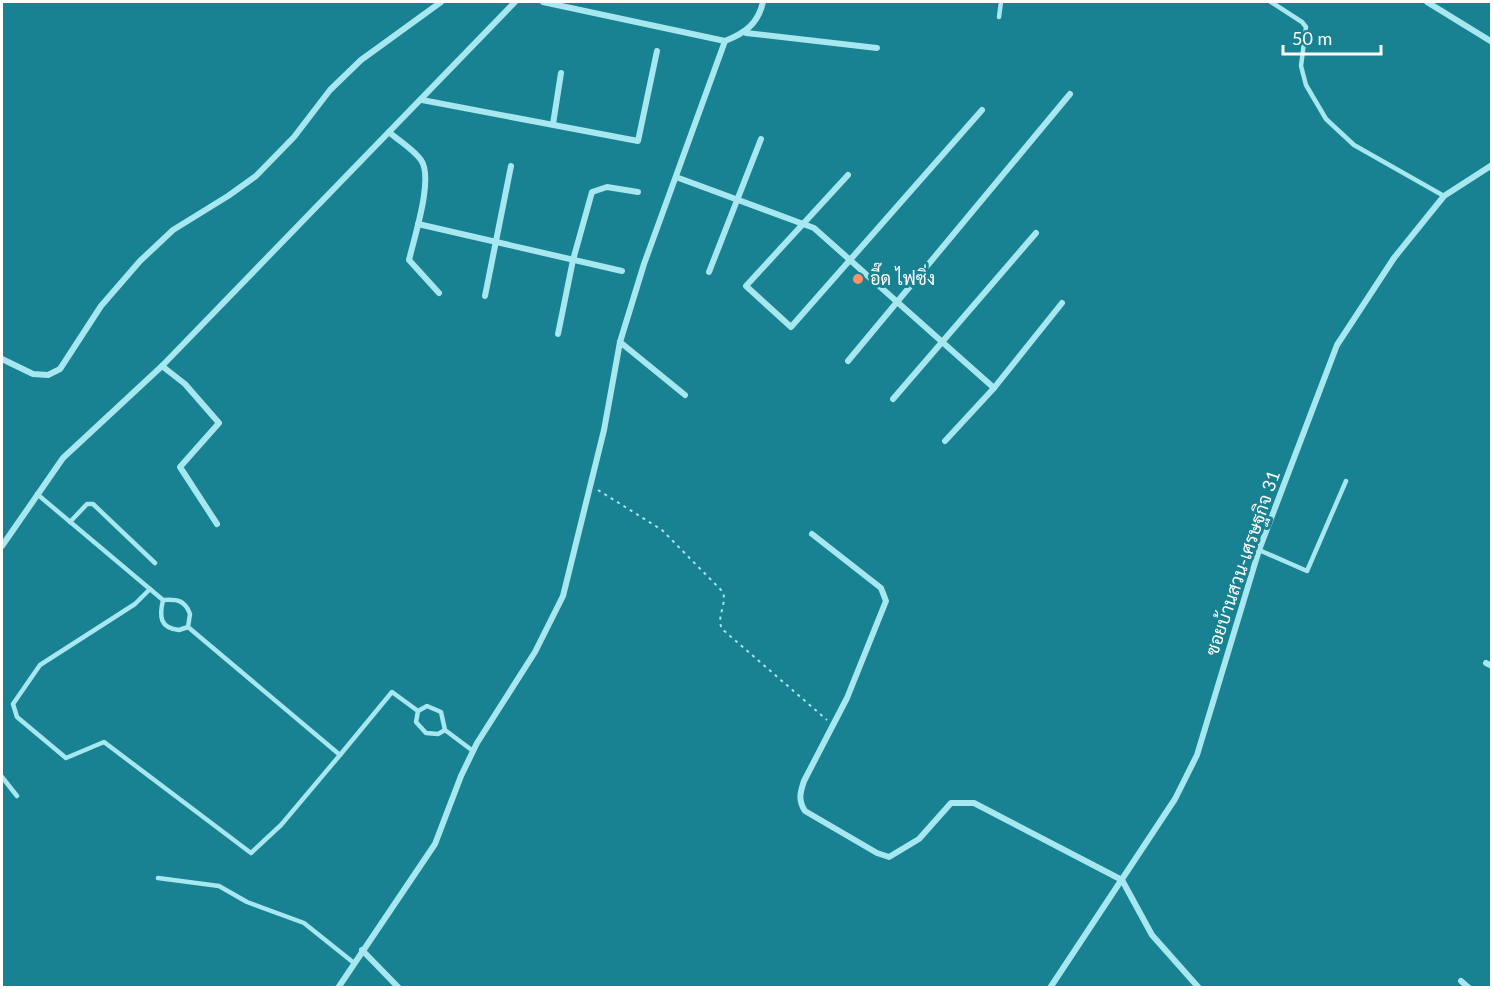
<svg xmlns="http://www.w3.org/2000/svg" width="1493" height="989" font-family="Lato,Sarabun,sans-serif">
<rect width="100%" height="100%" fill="#188192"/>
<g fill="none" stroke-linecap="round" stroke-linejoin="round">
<path stroke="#a6e7f0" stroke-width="2" stroke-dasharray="3 4.5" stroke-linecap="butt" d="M 598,490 L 662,530 L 723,592 C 727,605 716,617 722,629 L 827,720"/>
<g stroke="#a6e7f0" stroke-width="4.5">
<polyline points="1271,2 1302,22 1306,27 1301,66 1306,85 1326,119 1354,145 1444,196"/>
<polyline points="999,17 1001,2"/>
<path d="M 37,494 L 163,600 C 177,599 185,600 190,614 L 188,627 L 340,755 L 392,692 L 418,711 L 427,706 L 441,712 L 445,730 L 473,751"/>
<polyline points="70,522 87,504 93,504 155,563"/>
<polyline points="1259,550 1307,571 1346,481"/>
<polyline points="150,589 135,604 40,665 13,704 17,717 66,758 104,742 251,853 281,825 340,755"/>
<path d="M 163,600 C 159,617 160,628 179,630 L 188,627"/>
<polyline points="418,711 416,722 426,733 438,734 445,730"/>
<polyline points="2,777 17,796"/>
<polyline points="158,878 219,886 247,902 304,923 354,963"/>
</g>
<g stroke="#a6e7f0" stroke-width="6">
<polyline points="543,2 725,41"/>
<polyline points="1427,2 1492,42"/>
<polyline points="746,33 877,48"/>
<polyline points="422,100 638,141 657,51"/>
<polyline points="553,124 561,73"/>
<path d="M 389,132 C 399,141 413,149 421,160 C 434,178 414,238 409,260 L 439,293"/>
<polyline points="848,175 746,286 791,327 982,110"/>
<polyline points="676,177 814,228 994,388 945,441"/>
<polyline points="418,224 622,271"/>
<polyline points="709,272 761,139"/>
<polyline points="485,296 511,166"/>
<polyline points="558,334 573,260 592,192 607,187 638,192"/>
<polyline points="620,342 685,395"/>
<polyline points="2,359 33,374 48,375 60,369 101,306 140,261 173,230 228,196 256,176 294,137 330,90 361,60 441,2"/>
<polyline points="848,361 1070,94"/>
<polyline points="162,366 185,384 219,423 180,467 217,524"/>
<polyline points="994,388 1062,303"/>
<polyline points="893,399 1036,233"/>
<path d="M 812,534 L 881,588 L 886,601 L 847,698 L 804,781 C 800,793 798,800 805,811 L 877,853 L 889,857 L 919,839 L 951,803 L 974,803 L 1122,880"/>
<polyline points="2,546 63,458 162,366 515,2"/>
<polyline points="1486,663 1492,666"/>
<polyline points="1122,880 1152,935 1199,988"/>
<polyline points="362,950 399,988"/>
<polyline points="1461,981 1469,988"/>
<path d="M 338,988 L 435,844 L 461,776 L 477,743 L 535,652 L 563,596 L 604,430 L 620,342 L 644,264 L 725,41 C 745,33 758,24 763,2"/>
<polyline points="1050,988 1175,799 1197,755 1259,550 1337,345 1394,258 1444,196 1492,165"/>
</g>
</g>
<circle fill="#ff9165" stroke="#188192" stroke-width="2" cx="858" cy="279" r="6"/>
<g text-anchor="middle" stroke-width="6" stroke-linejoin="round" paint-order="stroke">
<g font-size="18" fill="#fff" stroke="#188192" text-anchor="start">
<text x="870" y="285">อี๊ด ไฟซิ่ง</text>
</g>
<g font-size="18" fill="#fff" stroke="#188192">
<text transform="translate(1243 563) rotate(-71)" y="6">ซอยบ้านสวน-เศรษฐกิจ 31</text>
</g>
</g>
<rect width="1493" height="989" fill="none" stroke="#ffffff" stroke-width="6"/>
<path d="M1283 45v9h98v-9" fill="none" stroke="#ffffff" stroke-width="3"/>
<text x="1292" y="45" font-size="18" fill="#ffffff" stroke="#188192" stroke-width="4.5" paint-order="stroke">50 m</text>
</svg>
